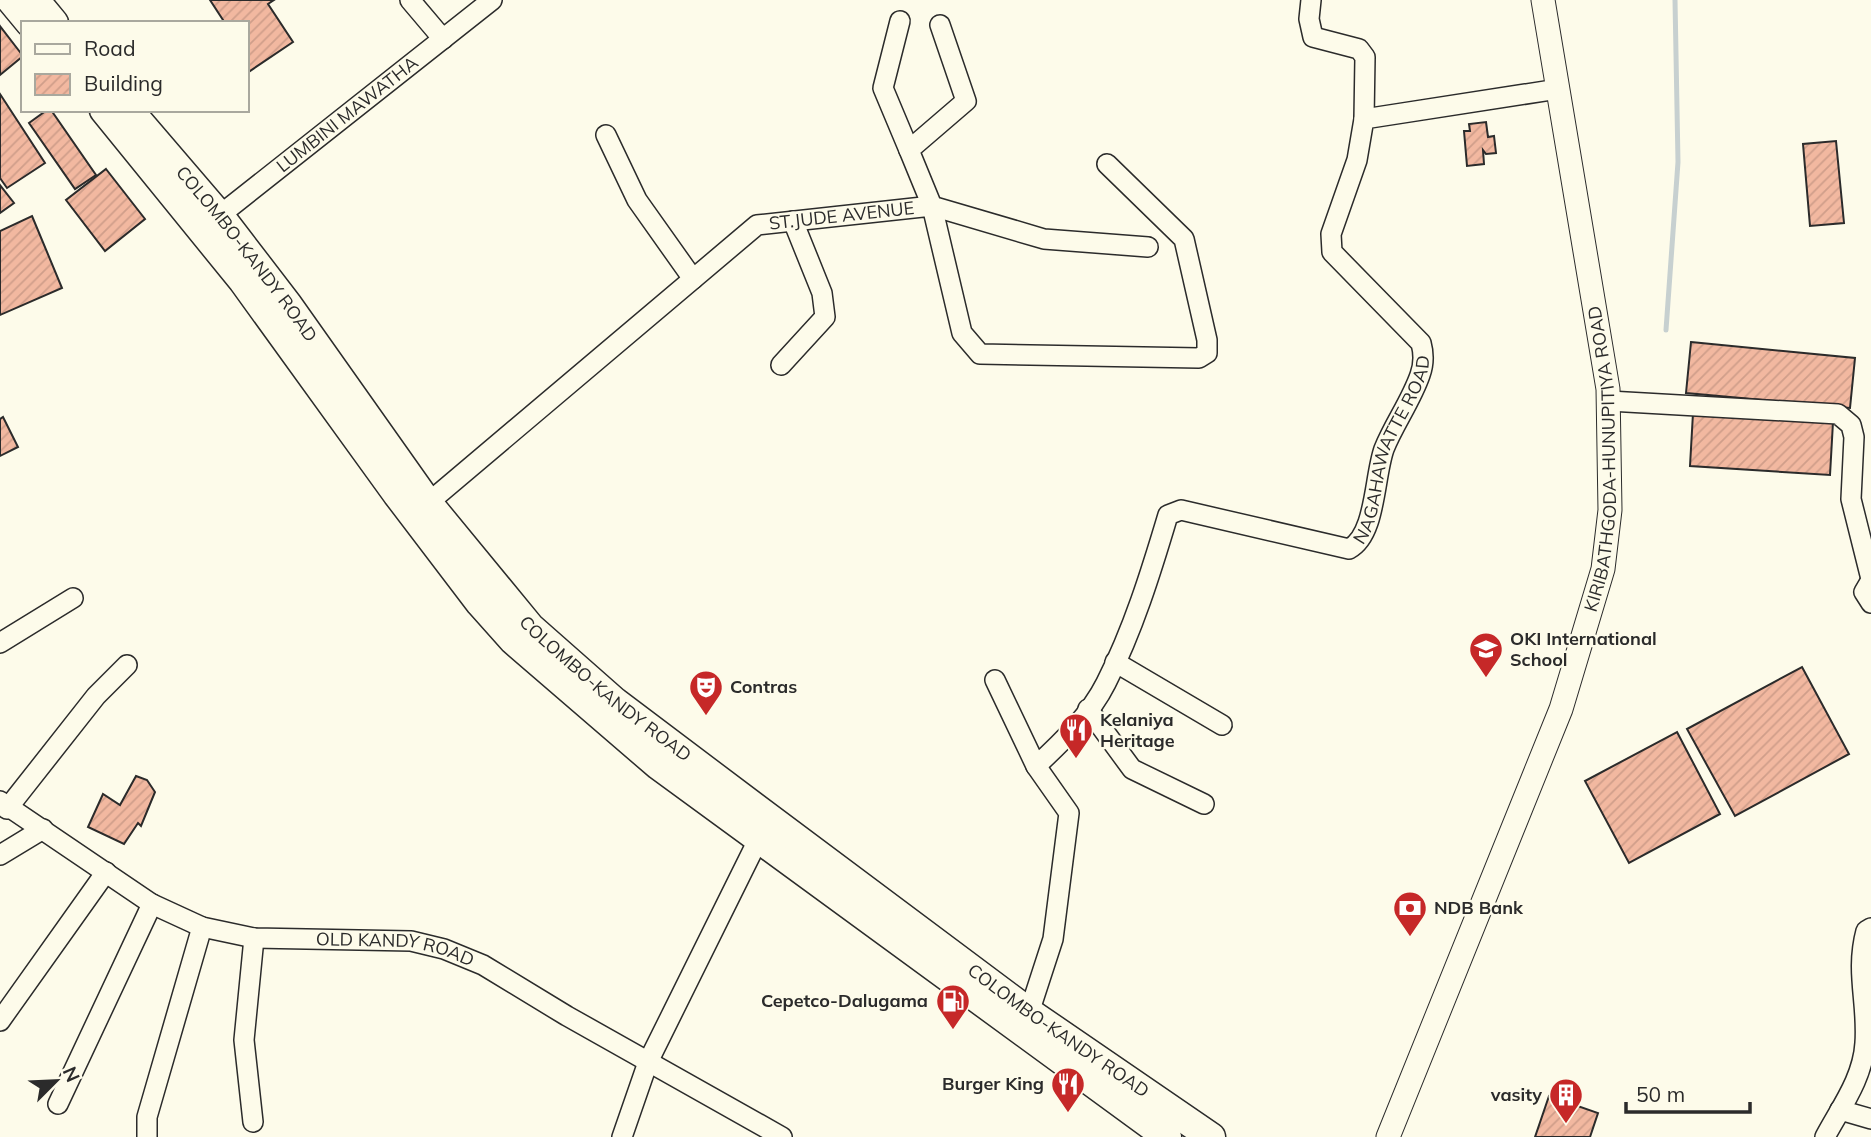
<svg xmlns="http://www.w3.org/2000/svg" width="1871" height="1137" font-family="Mulish,sans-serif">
<defs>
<pattern id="building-hatch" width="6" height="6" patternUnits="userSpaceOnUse" patternTransform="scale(1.75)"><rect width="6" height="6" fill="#f2b8a0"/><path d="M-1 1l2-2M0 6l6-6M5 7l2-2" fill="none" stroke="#d09e8a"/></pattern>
</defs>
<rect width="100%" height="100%" fill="#fdfbea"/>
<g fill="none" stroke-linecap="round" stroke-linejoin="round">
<polyline stroke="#c7d0d0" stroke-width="5" points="1666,330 1678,162 1675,0"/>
</g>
<g fill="url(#building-hatch)" stroke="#2b2b2b" stroke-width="2">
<polygon points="210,0 274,0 268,4 293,42 247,73 247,23 225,23"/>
<polygon points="0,26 23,56 0,75"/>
<polygon points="0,94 45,163 7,188 0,178"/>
<polygon points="47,110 51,110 96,175 75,189 29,123"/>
<polygon points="1486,122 1488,137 1494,136 1496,153 1486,154 1483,150 1484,164 1467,166 1464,131 1470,131 1469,124"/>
<polygon points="1836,141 1844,223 1810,226 1803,144"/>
<polygon points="106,169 145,219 105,251 66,200"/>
<polygon points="0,185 14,203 0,213"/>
<polygon points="32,216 62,288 0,315 0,231"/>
<polygon points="1691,342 1855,358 1850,408 1686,393"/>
<polygon points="1693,413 1833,422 1830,475 1690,466"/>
<polygon points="3,417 18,447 0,456 0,419"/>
<polygon points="1802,667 1849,754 1735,816 1687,729"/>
<polygon points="1677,732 1720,814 1629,863 1585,781"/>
<polygon points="136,776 147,780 155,792 141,826 138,823 124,844 88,827 103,794 120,805"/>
<polygon points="1549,1096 1598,1113 1590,1137 1535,1137"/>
</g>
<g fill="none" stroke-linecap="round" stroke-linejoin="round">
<g stroke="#2b2b2b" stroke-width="22">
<g id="minor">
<polyline points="410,0 443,39"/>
<polyline points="1311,0 1309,19 1313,37 1359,49 1365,57 1364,119"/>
<polyline points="900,21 883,88 909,150"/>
<polyline points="940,25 966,101 909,150 932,206 1044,239 1148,247"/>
<polyline points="606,135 637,200 693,279"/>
<path id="s1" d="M 210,223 L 492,0"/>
<polyline points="781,365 825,317 822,293 793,221"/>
<polyline points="1609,401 1838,414 1851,425 1854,437 1851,499 1871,579"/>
<path id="s2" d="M 421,509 L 757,225 L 932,206 L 962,333 L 980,354 L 1199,358 L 1207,353 L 1207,340 L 1184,239 L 1107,164"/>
<polyline points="1871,580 1864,592 1871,603"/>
<polyline points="0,643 73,598"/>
<polyline points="1115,662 1222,725"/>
<polyline points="995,680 1036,766 1069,813 1053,939 1026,1022"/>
<polyline points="1088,709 1132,769 1204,804"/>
<path id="s3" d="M 1036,766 C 1062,742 1090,715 1106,683 C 1133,630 1151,572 1168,515 L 1181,510 L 1349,549 C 1376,535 1374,477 1384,449 C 1394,424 1411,401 1420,375 C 1424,364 1424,354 1421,343 L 1332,252 L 1331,234 L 1357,160 L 1364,119 L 1558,89"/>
<path id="s4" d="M 0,801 L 152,904 L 202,927 L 254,938 L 411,941 L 444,949 L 483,965 L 567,1016 L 782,1137"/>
<polyline points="7,809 96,696 127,665"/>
<polyline points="0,855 43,829"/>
<polyline points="0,1021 106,872"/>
<polyline points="58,1104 152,904"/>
<polyline points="1840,1110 1871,1119"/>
<polyline points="253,1122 244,1040 254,938"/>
<polyline points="147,1137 147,1117 202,927"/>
<polyline points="622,1137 648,1062 763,830"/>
<path d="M 1825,1137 C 1841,1107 1863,1078 1865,1043 C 1868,1003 1855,972 1866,931 L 1871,928"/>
</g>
</g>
<g stroke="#2b2b2b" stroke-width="25">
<g id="major">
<path id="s5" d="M 1388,1137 L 1561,709 L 1603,569 L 1610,510 L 1608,389 L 1543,0"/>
</g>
</g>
<g stroke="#2b2b2b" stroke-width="31">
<g id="highway">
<polyline points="11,0 30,23"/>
<polyline points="35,0 54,23"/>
<polyline points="104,110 243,281 397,494 480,603 513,640 658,765 1167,1137"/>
<path id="s6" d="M 129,110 L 219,215 L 288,305 L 428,503 L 530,627 L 615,702 L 769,818 L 1030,1013 L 1211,1137"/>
</g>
</g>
<use href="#minor" stroke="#fdfbea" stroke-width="19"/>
<use href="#major" stroke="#fdfbea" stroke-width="23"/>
<use href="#highway" stroke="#fdfbea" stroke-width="28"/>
</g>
<defs>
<g id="school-pin" transform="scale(1.75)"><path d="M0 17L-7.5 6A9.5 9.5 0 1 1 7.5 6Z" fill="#c62828" stroke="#fdfbea"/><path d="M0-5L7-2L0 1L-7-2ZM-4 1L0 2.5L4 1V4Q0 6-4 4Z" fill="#fff"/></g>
<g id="theatre-pin" transform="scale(1.75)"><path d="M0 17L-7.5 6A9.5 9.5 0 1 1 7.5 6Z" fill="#c62828" stroke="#fdfbea"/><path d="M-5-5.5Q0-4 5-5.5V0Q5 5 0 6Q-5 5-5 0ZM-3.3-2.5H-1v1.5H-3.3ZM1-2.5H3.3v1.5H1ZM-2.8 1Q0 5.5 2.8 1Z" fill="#fff"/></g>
<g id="restaurant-pin" transform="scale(1.75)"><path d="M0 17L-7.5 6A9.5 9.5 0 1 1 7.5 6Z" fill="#c62828" stroke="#fdfbea"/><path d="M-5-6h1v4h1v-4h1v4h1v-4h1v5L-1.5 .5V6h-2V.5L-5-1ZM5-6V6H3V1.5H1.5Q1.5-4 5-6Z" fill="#fff"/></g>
<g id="bank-pin" transform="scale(1.75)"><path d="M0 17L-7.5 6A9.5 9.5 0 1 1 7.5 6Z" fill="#c62828" stroke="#fdfbea"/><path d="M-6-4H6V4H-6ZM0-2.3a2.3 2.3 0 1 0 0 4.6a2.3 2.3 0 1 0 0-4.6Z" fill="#fff"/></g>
<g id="fuel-pin" transform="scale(1.75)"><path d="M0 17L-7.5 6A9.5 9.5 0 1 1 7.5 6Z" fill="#c62828" stroke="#fdfbea"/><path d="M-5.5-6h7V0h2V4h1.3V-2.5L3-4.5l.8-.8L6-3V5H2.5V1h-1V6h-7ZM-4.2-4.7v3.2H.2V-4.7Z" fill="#fff"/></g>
<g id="building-pin" transform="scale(1.75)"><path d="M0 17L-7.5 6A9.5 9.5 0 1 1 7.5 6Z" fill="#c62828" stroke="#fdfbea"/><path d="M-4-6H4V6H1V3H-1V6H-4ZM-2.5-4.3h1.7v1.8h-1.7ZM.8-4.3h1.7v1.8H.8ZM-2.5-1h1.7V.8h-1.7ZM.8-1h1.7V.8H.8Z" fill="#fff"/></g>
</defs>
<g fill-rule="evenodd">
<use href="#school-pin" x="1486" y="649"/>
<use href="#theatre-pin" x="706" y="687"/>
<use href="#restaurant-pin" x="1076" y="730"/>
<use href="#bank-pin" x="1410" y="908"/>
<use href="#fuel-pin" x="953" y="1001"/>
<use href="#restaurant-pin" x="1068" y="1084"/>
<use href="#building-pin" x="1566" y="1095"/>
</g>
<g text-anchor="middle" stroke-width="5" stroke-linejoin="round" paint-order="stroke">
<g font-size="18" fill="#2b2b2b" stroke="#fdfbea">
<text dy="6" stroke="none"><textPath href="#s1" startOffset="175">LUMBINI MAWATHA</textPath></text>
<text dy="6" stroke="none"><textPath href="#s2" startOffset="525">ST.JUDE AVENUE</textPath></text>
<text dy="6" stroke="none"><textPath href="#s6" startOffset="186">COLOMBO-KANDY ROAD</textPath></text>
<text dy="6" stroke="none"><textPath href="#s3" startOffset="586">NAGAHAWATTE ROAD</textPath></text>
<text dy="6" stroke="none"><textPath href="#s5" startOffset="718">KIRIBATHGODA-HUNUPITIYA ROAD</textPath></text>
<text dy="6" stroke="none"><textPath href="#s6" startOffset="752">COLOMBO-KANDY ROAD</textPath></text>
<text dy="6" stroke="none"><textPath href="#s4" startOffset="434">OLD KANDY ROAD</textPath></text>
<text dy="6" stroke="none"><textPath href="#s6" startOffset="1320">COLOMBO-KANDY ROAD</textPath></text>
</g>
<g font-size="18" font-weight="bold" fill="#2b2b2b" stroke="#fdfbea" text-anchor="start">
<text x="1510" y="645">OKI International<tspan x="1510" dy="21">School</tspan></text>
<text x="730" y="693">Contras</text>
<text x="1100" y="726">Kelaniya<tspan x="1100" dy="21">Heritage</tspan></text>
<text x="1434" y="914">NDB Bank</text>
<text x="928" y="1007" text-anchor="end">Cepetco-Dalugama</text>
<text x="1044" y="1090" text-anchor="end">Burger King</text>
<text x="1542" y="1101" text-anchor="end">vasity</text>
</g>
</g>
<rect x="21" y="21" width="228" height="91" fill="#fdfbea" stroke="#a9a89e" stroke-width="2"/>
<rect x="35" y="44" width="35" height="10" fill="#fdfbea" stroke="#a9a89e" stroke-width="2"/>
<text x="84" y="56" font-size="21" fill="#2b2b2b">Road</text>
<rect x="35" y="74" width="35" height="21" fill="url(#building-hatch)" stroke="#a9a89e" stroke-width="2"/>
<text x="84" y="91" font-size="21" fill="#2b2b2b">Building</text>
<g transform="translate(56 1081) rotate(66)" stroke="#fdfbea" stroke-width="5" paint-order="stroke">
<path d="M0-5L12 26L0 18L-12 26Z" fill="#2b2b2b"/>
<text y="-10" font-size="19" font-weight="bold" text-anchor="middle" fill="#2b2b2b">N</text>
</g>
<path d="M1626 1102v10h124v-10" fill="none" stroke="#2b2b2b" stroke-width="3.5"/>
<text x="1636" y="1102" font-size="21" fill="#2b2b2b" stroke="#fdfbea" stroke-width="5" paint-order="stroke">50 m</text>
</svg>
